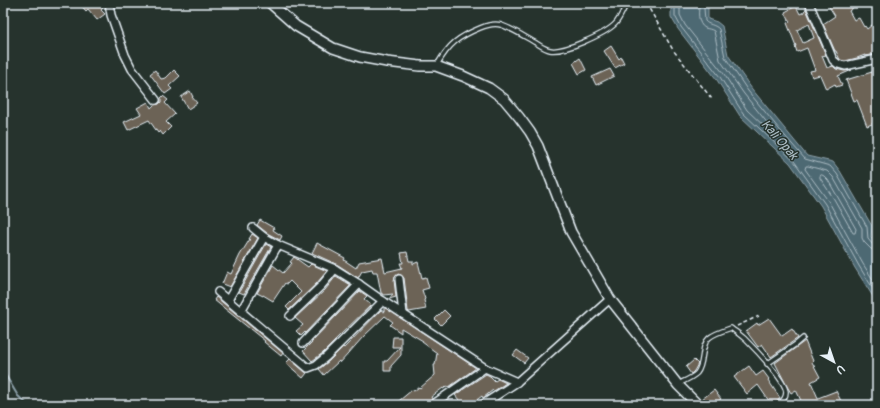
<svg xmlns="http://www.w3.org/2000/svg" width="880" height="408" font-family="Pangolin,sans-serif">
<rect width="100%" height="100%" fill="#26332d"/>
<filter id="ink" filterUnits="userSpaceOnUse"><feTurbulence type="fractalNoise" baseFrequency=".025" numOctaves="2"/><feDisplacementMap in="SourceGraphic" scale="8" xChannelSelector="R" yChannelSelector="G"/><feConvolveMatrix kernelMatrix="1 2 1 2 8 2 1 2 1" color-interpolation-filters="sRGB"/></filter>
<g filter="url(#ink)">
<polygon fill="#4e6973" stroke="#8c9fa8" points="671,3 710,3 708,8 708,19 717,22 722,26 728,55 752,89 807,156 833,162 840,171 872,226 871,237 877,243 877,303 855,268 821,206 790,163 740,116 717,80 678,29 671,17"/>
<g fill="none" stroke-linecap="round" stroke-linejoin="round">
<g stroke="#aabbc3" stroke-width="1">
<polyline points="675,3 675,16 681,27 720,77 743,113 794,161 825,204 859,266 877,295"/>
<path d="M 680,3 L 680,15 L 685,25 L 724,74 L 747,110 L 766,128 L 768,128 L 769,125 L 744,94 L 720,60 L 714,31 C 711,29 708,29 705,28 C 697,24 698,10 700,3"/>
<path d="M 705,3 L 704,8 L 705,21 C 708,25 714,24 719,29 L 725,57 L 748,91 L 779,129 L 805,159 L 830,166 L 837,174 L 867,227 L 868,239 L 873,245 L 877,246"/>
<polygon points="822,175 824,176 828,180 856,229 855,233 853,233 834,199 820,178 820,176"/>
<polyline points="877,251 871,249 864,242 862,238 862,228 833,177 827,171 808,166 806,166 805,169 829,202 863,264 877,286"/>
</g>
<polyline stroke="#8c9fa8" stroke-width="2" points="3,371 18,396 28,405"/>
</g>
<g fill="#6c6356" stroke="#e8f1f8" fill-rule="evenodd">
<polygon points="79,3 99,3 103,8 101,10 105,14 97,20 88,9 86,11"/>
<polygon points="832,3 852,3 854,7 849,11 854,20 859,18 864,27 865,26 867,29 877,21 877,54 865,56 865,55 857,58 845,61 840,60 836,51 835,51 823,24 835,16 828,5"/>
<path d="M 796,6 L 800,14 L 804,12 L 804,11 L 806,9 L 826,55 L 822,56 L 827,68 L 833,66 L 836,69 L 844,71 L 852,70 L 838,76 L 842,85 L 836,87 L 835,84 L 826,89 L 820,75 L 812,77 L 810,71 L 815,70 L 807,48 L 797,52 L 795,46 L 796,46 L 787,23 L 790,22 L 785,12 ZM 809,24 L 814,38 L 803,43 L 797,30 Z"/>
<polygon points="611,46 619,59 621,57 624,63 615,68 604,51"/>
<polygon points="580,58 586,70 579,74 573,63"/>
<polygon points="610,69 614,76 596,85 592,77"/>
<polygon points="155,70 161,79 166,78 174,70 180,76 169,86 172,89 165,94 150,74"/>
<polygon points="872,72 876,82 877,81 877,122 867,126 857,100 854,101 846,80"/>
<polygon points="190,91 193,97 192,97 197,103 188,109 181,97"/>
<polygon points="163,96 168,100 165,103 175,114 166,122 171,127 163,135 160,131 158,133 149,120 128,130 124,122 141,114 137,108 148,102 151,108 154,105 159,104 161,102 161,98"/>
<polygon points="260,220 274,228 273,230 282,236 280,240 267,233 257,225"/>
<polygon points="252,234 258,238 230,287 222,284 227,272 231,274 240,255 250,239 249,239"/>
<polygon points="317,243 345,258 344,260 356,268 359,262 382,258 385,272 402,268 400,263 403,263 401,253 407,252 409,261 413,261 413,264 418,262 422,278 426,277 429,288 422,290 425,299 424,300 426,309 409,312 408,311 404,278 401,275 398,274 395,277 394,280 396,297 389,299 393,294 384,295 381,293 377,272 373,272 372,269 362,271 358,278 338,265 312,253"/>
<polygon points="266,244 271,247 244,294 239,292"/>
<polygon points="294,257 308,267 311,264 327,271 317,283 289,310 286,307 301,292 290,281 287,284 285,283 273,301 263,295 263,296 257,293 273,265 283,273 292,263 290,262"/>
<polygon points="336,276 351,285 305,333 305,332 301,336 296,331 303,325 295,318 325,290"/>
<polygon points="360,291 367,296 364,299 371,305 335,340 336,340 323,353 312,361 303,351 313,341 312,341"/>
<polygon points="216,297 283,353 281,356 264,342 265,341 214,300"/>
<polygon points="384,307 476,368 449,387 448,386 443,389 443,388 431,397 432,399 428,403 427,405 394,405 412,390 414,391 419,387 420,388 435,375 434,365 435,365 437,353 422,342 423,341 401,328 401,333 390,325 393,322 385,316 363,337 340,363 339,361 324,375 319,369 329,361 343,347 344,348 381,310 384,312"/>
<polygon points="444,310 450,316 441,325 435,319"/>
<polygon points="769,318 782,336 792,329 798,338 771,357 762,344 758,347 746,331 757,323 758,325"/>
<polygon points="393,337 401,337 401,355 391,366 391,371 384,371 384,361 387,361 400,347 392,347"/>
<polygon points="805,341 813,361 812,362 820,377 811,382 818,398 836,391 843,405 803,405 796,390 791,393 788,388 775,363"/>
<polygon points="517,350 528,358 524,363 513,355"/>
<polygon points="290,359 305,372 307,373 303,378 286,363"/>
<polygon points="694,360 698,364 694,371 691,374 686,367"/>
<polygon points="749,366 756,376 763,371 769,379 768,380 780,398 776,403 775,405 764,405 769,401 758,385 747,394 734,377"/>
<polygon points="486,374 490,376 495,381 498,379 506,383 494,391 493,390 483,398 482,396 470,405 463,405 455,395"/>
<polygon points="714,390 721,399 713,405 707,405 702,399"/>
</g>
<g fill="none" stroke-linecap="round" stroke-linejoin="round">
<g stroke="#e8f1f8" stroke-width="6">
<g id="service">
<path d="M 437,65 C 449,44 458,37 480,28 C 487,25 494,23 501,25 C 513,29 525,37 536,43 C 541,46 545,49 550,50 C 563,53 605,34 615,24 C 620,19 623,10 627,3"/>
<polyline points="767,364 796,344 803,338"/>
<polyline points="876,380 877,384"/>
<path d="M 678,384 C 684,381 692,378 697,373 C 705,363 700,346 709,338 C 713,334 725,330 731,328 C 736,332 742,336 746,340 C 755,349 785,380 786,392 C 786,397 782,402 778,405"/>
</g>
</g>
<g stroke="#e8f1f8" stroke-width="10">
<g id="minor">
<polyline points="109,3 111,15 125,55 132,69 156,100"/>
<polyline points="809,3 829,50 833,60 838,64 845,66 877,59"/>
<polyline points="253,228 264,237 278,245 335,269 359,284 383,301 485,368 517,382"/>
<polyline points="399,279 403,314"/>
<polyline points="218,292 308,368 316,365 326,357 383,301"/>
<polyline points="228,300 264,237"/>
<polyline points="241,311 278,245"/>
<polyline points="290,316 321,286 335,269"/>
<polyline points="303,343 359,284"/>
<polyline points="432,405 485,368"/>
<polyline points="482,405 517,382 610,299"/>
</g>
</g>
<g stroke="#e8f1f8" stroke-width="12">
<polyline id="tertiary" points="270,3 296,26 333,48 360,57 387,62 420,66 436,66 463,76 489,88 504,99 519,117 530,132 538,146 571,232 610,299 678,385 698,405"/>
</g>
<g stroke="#e8f1f8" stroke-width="1.5" stroke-dasharray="4 3" stroke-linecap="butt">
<polyline points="646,3 673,50 712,99"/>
<polyline points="737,326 759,316"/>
</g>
<use href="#service" stroke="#26332d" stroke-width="3.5"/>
<use href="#minor" stroke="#26332d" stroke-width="7"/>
<use href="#tertiary" stroke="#26332d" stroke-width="9"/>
</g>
</g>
<g text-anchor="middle" stroke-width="3" stroke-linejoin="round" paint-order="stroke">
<g font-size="13" font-style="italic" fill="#aabbc3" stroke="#26332d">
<text transform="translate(780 139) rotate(49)" y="5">Kali Opak</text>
</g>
</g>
<rect width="880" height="408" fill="none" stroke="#26332d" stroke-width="16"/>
<rect x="8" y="8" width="864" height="392" fill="none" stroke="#e8f1f8" stroke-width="1.5" filter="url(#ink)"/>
<g transform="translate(834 362) rotate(140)" stroke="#26332d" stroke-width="3" paint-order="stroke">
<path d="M0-3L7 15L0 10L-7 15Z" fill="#e8f1f8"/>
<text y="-6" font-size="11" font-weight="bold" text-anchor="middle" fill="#e8f1f8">U</text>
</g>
</svg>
